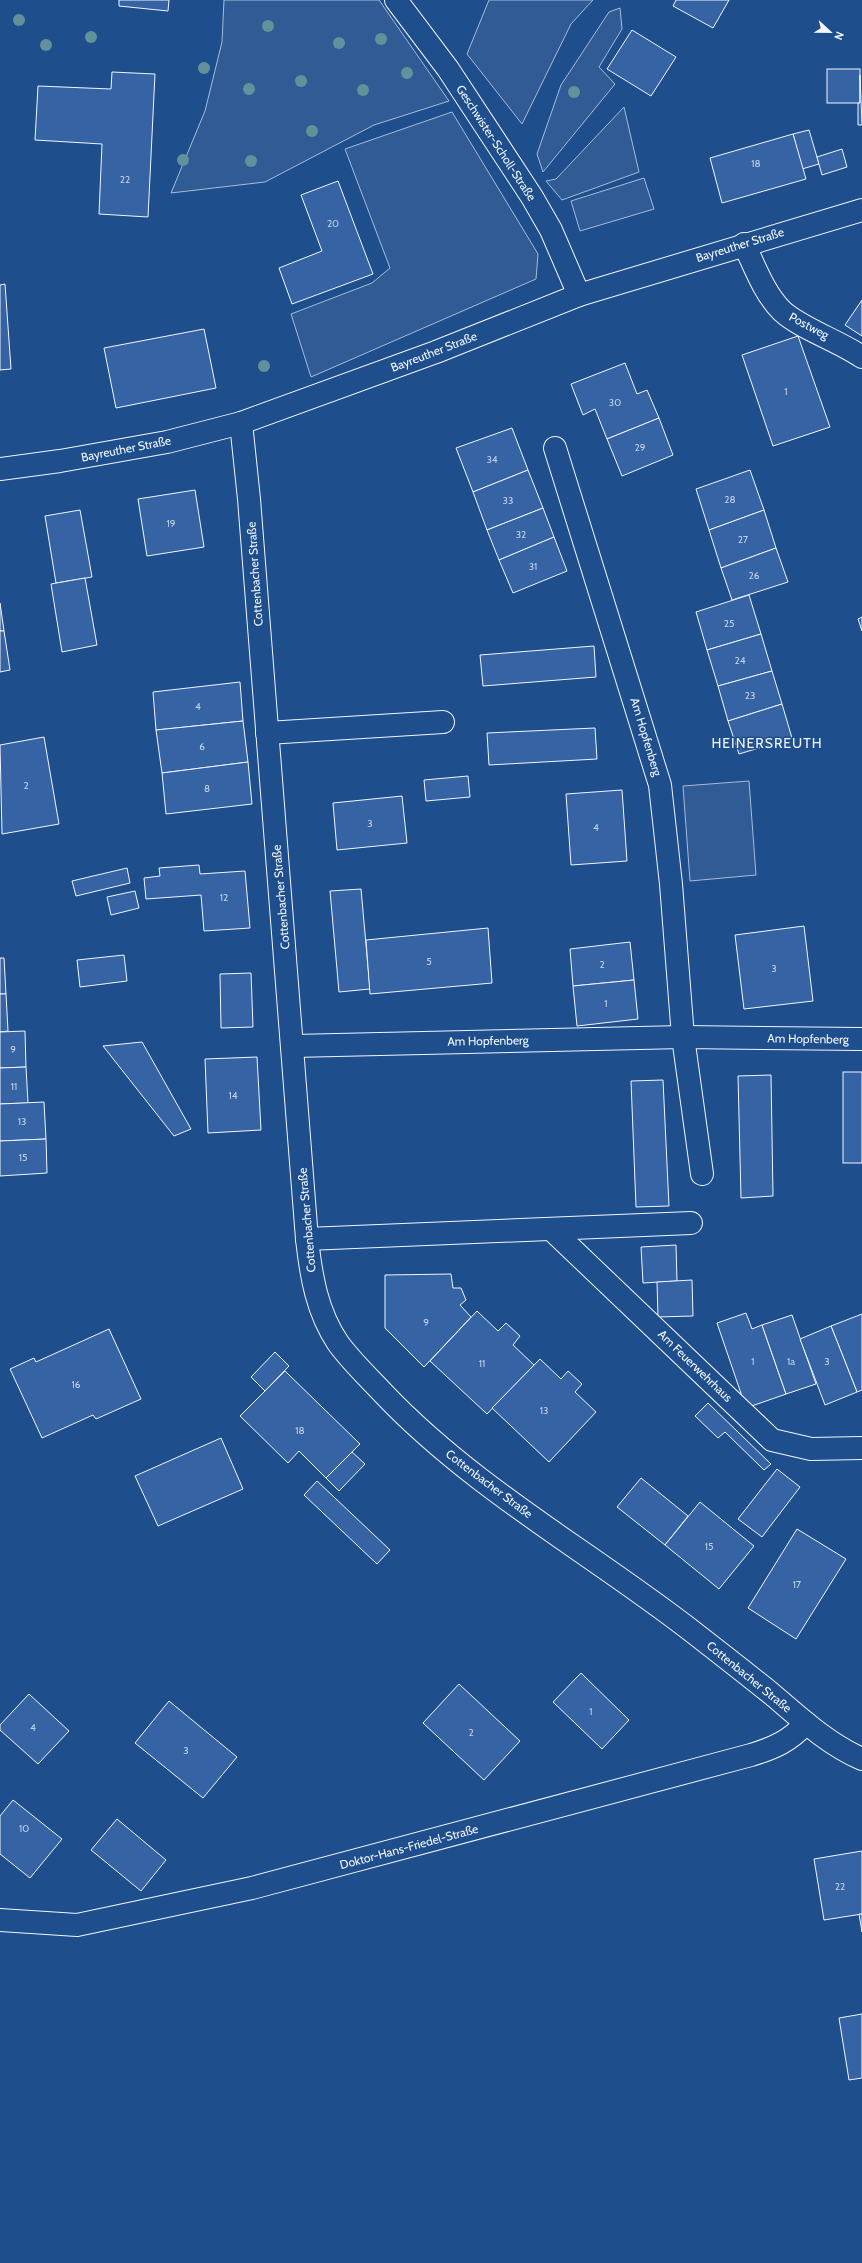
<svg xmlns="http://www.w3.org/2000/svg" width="862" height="2263" font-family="Cabin,sans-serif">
<rect width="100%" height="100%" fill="#1f4e8c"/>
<g fill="#305b95" stroke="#a8bbd7">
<polygon points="224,0 379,0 449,101 374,125 265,182 171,193 205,111 222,42"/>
<polygon points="489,0 593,0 571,24 522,124 467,54"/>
<polygon points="620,8 622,29 599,67 615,84 543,172 537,154 561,85 609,12"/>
<polygon points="624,107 639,172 562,200 546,181 556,179"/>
<polygon points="452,112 538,254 536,279 311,377 291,314 372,283 390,268 345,149"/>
<polygon points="644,178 654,209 580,231 571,201"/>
<polygon points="749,781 756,875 690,881 683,786"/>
</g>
<g fill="#3563a3" stroke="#f2f6ff">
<polygon points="119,0 169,0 168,11 119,6"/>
<polygon points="676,0 729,0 713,28 673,6"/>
<polygon points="632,30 676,57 651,96 607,69"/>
<rect x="827" y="69" width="33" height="34"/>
<polygon points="112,72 155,74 148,217 99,214 102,144 35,140 38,86 111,89"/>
<polygon points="860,75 862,125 858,125 858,103 860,103"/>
<polygon points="809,130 819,164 802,169 793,134"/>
<polygon points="793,134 806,179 722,203 710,158"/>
<polygon points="842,149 847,167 822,175 817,157"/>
<polygon points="338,181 373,274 292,304 279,268 322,251 301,195"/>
<polygon points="5,284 11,369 0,370 0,285"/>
<polygon points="862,300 862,336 845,325"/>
<polygon points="204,329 216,388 116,408 104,348"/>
<polygon points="798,336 830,427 773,446 742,355"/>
<polygon points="625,363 637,394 647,390 659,418 607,439 595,409 583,415 571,384"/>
<polygon points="659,418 673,455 622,476 607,439"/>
<polygon points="512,428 528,470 473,492 456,448"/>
<polygon points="528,470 543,508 487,530 473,492"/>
<polygon points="750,470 764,510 709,530 696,489"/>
<polygon points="195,490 204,547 147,556 138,499"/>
<polygon points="543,508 554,537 499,560 487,530"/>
<polygon points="80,510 92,577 56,583 45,516"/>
<polygon points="764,510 776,548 721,568 709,530"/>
<polygon points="554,537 567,571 513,593 499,560"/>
<polygon points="776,548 788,582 732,600 721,568"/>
<polygon points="85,578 97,645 62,652 51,584"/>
<polygon points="749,595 761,634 707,650 696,612"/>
<polygon points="0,603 4,631 0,631"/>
<polygon points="862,617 862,631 858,619"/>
<polygon points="0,631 4,631 10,670 0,672"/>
<polygon points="761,634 772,671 718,686 707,650"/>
<polygon points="594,646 596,677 483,686 480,655"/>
<polygon points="772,671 782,704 728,721 718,686"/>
<polygon points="240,682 243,721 156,730 153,692"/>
<polygon points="782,704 792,738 739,754 728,721"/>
<polygon points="243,721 248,762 162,773 156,730"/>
<polygon points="595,728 597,759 489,765 487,733"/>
<polygon points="44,737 59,824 2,834 0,745"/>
<polygon points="248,762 252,804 166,814 162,773"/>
<polygon points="468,776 470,797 426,801 424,780"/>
<polygon points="622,790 627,861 571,865 566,794"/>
<polygon points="402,796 407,843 337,850 333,803"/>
<polygon points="199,865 200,874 245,871 250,928 204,931 201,895 146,899 144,878 160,876 159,868"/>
<polygon points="127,868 130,883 76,896 72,881"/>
<polygon points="361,889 370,989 339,992 330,891"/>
<polygon points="135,891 139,908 111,915 107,897"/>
<polygon points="804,926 813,1001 744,1009 735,935"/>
<polygon points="488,928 492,983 370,994 366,940"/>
<polygon points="630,942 634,980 573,986 570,949"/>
<polygon points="124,955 127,981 80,987 77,960"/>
<polygon points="0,958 4,958 6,994 0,994"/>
<polygon points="251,973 253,1027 221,1028 220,974"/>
<polygon points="634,980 638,1019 577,1026 573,986"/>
<polygon points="0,994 6,994 8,1031 0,1032"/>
<polygon points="25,1031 26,1067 0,1068 0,1032"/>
<polygon points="142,1042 191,1129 174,1136 103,1046"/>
<polygon points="257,1057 261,1130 208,1133 205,1059"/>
<polygon points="26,1067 28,1103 0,1104 0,1068"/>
<rect x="843" y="1072" width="19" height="91"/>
<polygon points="771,1075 773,1196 741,1198 738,1076"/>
<polygon points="663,1080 669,1206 636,1207 631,1081"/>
<polygon points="44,1102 46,1139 0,1141 0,1104"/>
<polygon points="46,1139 47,1173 0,1176 0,1141"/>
<polygon points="676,1245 677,1281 643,1283 641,1247"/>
<polygon points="451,1274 453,1288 461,1288 466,1300 460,1305 471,1317 424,1367 385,1328 385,1275"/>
<polygon points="692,1280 693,1316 658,1317 657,1282"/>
<polygon points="477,1311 498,1331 506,1323 520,1336 513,1345 534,1365 487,1414 430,1361"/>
<polygon points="746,1313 752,1329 762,1325 786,1394 746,1408 717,1323"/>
<polygon points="862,1314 862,1390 857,1392 831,1326"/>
<polygon points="792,1315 816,1384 786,1394 762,1325"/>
<polygon points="831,1326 857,1392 825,1405 800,1339"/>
<polygon points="109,1329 141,1399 96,1419 93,1415 42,1438 10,1369 34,1358 36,1362"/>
<polygon points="275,1352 289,1366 265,1391 251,1377"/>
<polygon points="540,1359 561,1379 568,1371 582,1384 575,1392 596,1412 549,1462 492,1408"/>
<polygon points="285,1371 360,1444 326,1478 299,1451 288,1463 240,1416"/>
<polygon points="708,1403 771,1464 764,1470 725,1432 718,1438 695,1416"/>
<polygon points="221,1438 243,1489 158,1526 135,1476"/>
<polygon points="352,1452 365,1464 339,1491 326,1478"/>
<polygon points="777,1469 800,1487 762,1537 738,1519"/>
<polygon points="641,1478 688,1516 665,1545 617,1507"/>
<polygon points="317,1481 390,1550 377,1564 304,1495"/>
<polygon points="700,1502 754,1546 719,1589 665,1545"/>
<polygon points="797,1529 846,1559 796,1639 748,1608"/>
<polygon points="581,1673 629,1720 602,1749 553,1702"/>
<polygon points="459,1684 520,1741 484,1780 423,1723"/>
<polygon points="29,1694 69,1731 38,1764 0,1730 0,1725"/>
<polygon points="169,1701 237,1757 203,1798 135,1743"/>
<polygon points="13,1800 62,1839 30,1878 0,1854 0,1816"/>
<polygon points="117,1819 166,1860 141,1891 91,1850"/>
<polygon points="862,1851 862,1914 824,1920 814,1859"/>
<polygon points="859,1914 862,1914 862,1932"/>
<polygon points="862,2014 862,2078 849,2080 839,2018"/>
</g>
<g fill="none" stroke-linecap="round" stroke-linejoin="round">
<g stroke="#f2f6ff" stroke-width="24">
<g id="minor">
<polyline points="396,0 448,69 532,197 551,230 579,295"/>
<path d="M 744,244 C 755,267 764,293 782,311 C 800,328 839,341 862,357"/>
<path d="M 241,423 L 249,499 L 307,1239 C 311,1276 317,1312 338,1343 C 351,1361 368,1377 383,1393 C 473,1488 590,1552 693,1632 C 720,1653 747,1674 773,1695 C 801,1719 828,1744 862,1759"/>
<polyline points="555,448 660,785 671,884 683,1037 702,1174"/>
<polyline points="267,733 443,722"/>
<polyline points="293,1046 683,1037 862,1039"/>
<polyline points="552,1230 772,1440 811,1449 862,1448"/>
<polyline points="307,1239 691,1223"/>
<path d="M 0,1920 L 77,1925 L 252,1888 L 751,1755 C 774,1748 790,1741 806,1723"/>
</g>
</g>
<g stroke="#f2f6ff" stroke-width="24">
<polyline id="major" points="0,469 60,461 167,442 241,423 436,352 579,295 862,210"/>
</g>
<use href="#minor" stroke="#1f4e8c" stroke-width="22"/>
<use href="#major" stroke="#1f4e8c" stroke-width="22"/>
</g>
<g fill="#61919a">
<circle cx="19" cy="20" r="6"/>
<circle cx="268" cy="26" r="6"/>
<circle cx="91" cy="37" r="6"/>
<circle cx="381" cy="39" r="6"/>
<circle cx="339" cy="43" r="6"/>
<circle cx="46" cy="45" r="6"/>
<circle cx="204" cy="68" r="6"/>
<circle cx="407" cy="73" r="6"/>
<circle cx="301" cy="81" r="6"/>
<circle cx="249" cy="89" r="6"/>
<circle cx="363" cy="90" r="6"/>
<circle cx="574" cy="92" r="6"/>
<circle cx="312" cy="131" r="6"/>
<circle cx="183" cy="160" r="6"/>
<circle cx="251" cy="161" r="6"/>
<circle cx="264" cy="366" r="6"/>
</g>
<g text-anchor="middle" stroke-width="3" stroke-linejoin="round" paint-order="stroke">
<g font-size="10" fill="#c3d1e8">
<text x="756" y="167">18</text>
<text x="125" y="183">22</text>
<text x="333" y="227">20</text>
<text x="786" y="395">1</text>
<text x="615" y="406">30</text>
<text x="640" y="451">29</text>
<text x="492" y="463">34</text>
<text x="730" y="503">28</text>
<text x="508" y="504">33</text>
<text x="171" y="527">19</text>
<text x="521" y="538">32</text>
<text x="743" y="543">27</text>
<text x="533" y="570">31</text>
<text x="754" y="579">26</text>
<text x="729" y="627">25</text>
<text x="740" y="664">24</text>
<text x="750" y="699">23</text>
<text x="198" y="710">4</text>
<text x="202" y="750">6</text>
<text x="26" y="789">2</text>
<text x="207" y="792">8</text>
<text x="370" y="827">3</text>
<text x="596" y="831">4</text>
<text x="224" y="901">12</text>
<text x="429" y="965">5</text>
<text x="602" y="968">2</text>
<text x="774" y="972">3</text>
<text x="606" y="1007">1</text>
<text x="13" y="1053">9</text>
<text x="14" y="1090">11</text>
<text x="233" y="1099">14</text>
<text x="22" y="1125">13</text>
<text x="23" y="1161">15</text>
<text x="426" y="1326">9</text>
<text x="753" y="1365">1</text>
<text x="791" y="1365">1a</text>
<text x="827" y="1365">3</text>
<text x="482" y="1367">11</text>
<text x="76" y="1388">16</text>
<text x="544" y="1414">13</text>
<text x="300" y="1434">18</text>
<text x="709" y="1550">15</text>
<text x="797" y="1588">17</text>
<text x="591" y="1715">1</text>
<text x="33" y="1731">4</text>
<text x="471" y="1736">2</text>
<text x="186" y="1754">3</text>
<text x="24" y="1832">10</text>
<text x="840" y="1890">22</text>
</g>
<g font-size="12" fill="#f2f6ff" stroke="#1f4e8c">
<text transform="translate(496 143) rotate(57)" y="4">Geschwister-Scholl-Straße</text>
<text transform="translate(740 245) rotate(-17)" y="4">Bayreuther Straße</text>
<text transform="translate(809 326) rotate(28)" y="4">Postweg</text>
<text transform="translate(434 352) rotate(-21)" y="4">Bayreuther Straße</text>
<text transform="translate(126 449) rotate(-11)" y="4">Bayreuther Straße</text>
<text transform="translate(255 574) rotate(-94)" y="4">Cottenbacher Straße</text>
<text transform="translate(646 737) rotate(73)" y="4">Am Hopfenberg</text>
<text transform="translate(281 897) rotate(-95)" y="4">Cottenbacher Straße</text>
<text transform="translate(808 1039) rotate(1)" y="4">Am Hopfenberg</text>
<text transform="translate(488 1041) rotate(-1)" y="4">Am Hopfenberg</text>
<text transform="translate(307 1220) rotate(-95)" y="4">Cottenbacher Straße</text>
<text transform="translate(695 1366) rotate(44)" y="4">Am Feuerwehrhaus</text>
<text transform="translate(489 1484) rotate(37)" y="4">Cottenbacher Straße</text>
<text transform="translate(749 1677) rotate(39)" y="4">Cottenbacher Straße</text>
<text transform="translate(409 1847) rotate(-15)" y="4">Doktor-Hans-Friedel-Straße</text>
</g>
<g font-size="14" letter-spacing="1" fill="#f2f6ff" stroke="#1f4e8c">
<text x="767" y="748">HEINERSREUTH</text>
</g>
</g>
<g transform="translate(830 32) rotate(112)" stroke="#1f4e8c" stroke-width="3" paint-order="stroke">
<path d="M0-3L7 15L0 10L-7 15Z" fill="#f2f6ff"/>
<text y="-6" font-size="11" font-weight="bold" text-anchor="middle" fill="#f2f6ff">N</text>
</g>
</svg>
